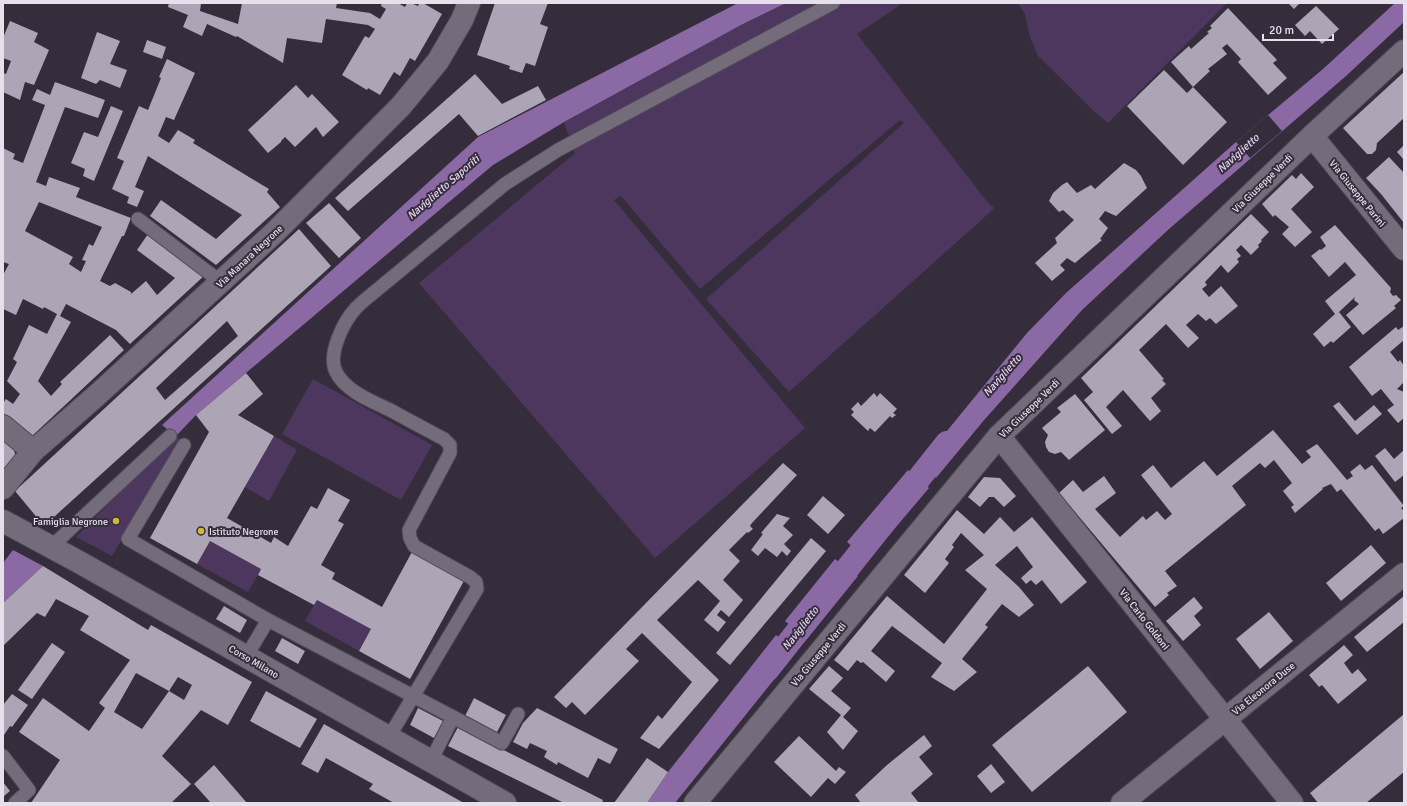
<svg xmlns="http://www.w3.org/2000/svg" width="1407" height="806" font-family="Signika,sans-serif">
<rect width="100%" height="100%" fill="#352d3b"/>
<g fill="#4e375f">
<polygon points="786,3 903,3 857,34 985,199 994,208 987,215 789,392 706,299 904,123 900,120 700,289 621,196 614,200 805,428 655,558 419,283 575,153 564,122 741,25"/>
<polygon points="1018,3 1227,3 1108,123 1096,113 1038,56 1030,37 1025,14"/>
<polygon points="313,379 432,445 401,500 282,434"/>
<polygon points="176,436 180,440 112,556 76,537"/>
<polygon points="274,436 297,450 269,501 245,487"/>
<polygon points="210,541 261,569 248,592 197,564"/>
<polygon points="317,600 371,629 359,651 305,621"/>
</g>
<g fill="#8b69a5">
<polygon points="738,3 786,3 741,25 564,122 493,165 196,415 176,436 162,425 478,137"/>
<polygon points="1395,3 1404,3 1404,22 1346,76 1169,229 1082,310 985,419 936,478 920,464 1027,333 1066,293 1236,142 1323,69"/>
<polygon points="908,470 929,488 868,560 847,542"/>
<polygon points="13,550 43,566 3,603 3,563"/>
<polygon points="835,559 858,576 807,639 785,621"/>
<polygon points="776,635 797,651 675,803 647,803 668,772"/>
</g>
<polygon fill="#352d3b" points="1268,115 1282,131 1250,158 1236,142"/>
<g fill="none" stroke-linecap="round" stroke-linejoin="round">
<polyline stroke="#8b69a5" stroke-width="24" points="767,670 947,443"/>
</g>
<g fill="#ada4b5" fill-rule="evenodd">
<polygon points="169,3 201,3 200,11 238,24 242,3 337,3 336,8 370,13 380,19 386,9 381,6 382,3 398,3 405,7 407,3 411,3 418,6 419,3 423,3 442,14 415,61 410,58 400,76 394,72 380,95 368,88 367,90 342,75 365,36 369,38 375,29 368,25 326,19 322,43 287,38 283,63 237,36 236,37 207,24 202,36 183,27 188,15 168,7"/>
<polygon points="495,3 548,3 540,24 548,27 535,66 526,63 522,73 509,69 510,66 477,55"/>
<polygon points="1288,3 1300,3 1294,9"/>
<polygon points="1316,6 1339,29 1322,44 1310,31 1305,36 1295,25"/>
<polygon points="1228,8 1277,60 1273,63 1287,78 1268,95 1238,62 1241,59 1227,44 1222,48 1227,54 1208,69 1210,71 1193,87 1171,62 1189,46 1191,49 1209,33 1207,32 1212,28 1210,26"/>
<polygon points="10,21 38,33 34,42 49,50 34,85 25,82 20,100 3,92 3,73 6,74 11,61 3,58 3,38"/>
<polygon points="97,32 120,41 110,64 127,70 120,88 100,80 96,84 81,78"/>
<polygon points="147,40 166,47 162,59 143,52"/>
<polygon points="167,59 195,73 174,120 166,117 158,136 169,143 178,130 195,140 193,143 269,189 267,192 280,207 216,265 150,216 161,200 216,239 242,215 148,156 135,187 144,191 137,207 127,203 129,197 112,189 124,161 117,158 139,106 148,110 161,78 159,77"/>
<polygon points="1164,70 1187,93 1193,87 1227,122 1183,165 1127,106"/>
<polygon points="1404,72 1404,118 1377,143 1376,150 1372,154 1367,154 1343,128"/>
<polygon points="475,74 502,104 538,86 546,100 478,136 459,114 348,211 335,198"/>
<path d="M 55,82 L 105,100 L 98,118 L 65,107 L 36,182 L 46,186 L 49,177 L 80,188 L 76,197 L 131,218 L 124,236 L 122,236 L 100,281 L 110,286 L 115,283 L 131,292 L 131,294 L 146,281 L 157,295 L 175,278 L 137,250 L 148,234 L 205,275 L 130,344 L 116,330 L 66,304 L 60,316 L 71,322 L 38,381 L 51,396 L 62,384 L 60,382 L 110,335 L 124,350 L 32,436 L 3,413 L 3,403 L 6,399 L 13,404 L 20,394 L 7,381 L 17,362 L 13,359 L 29,325 L 47,334 L 57,314 L 44,307 L 43,309 L 23,299 L 16,315 L 3,309 L 3,275 L 9,264 L 3,262 L 3,148 L 15,154 L 13,159 L 23,163 L 45,105 L 32,100 L 37,89 L 50,95 ZM 39,202 L 102,227 L 93,246 L 89,244 L 82,260 L 86,261 L 81,272 L 69,264 L 73,257 L 25,231 Z"/>
<polygon points="296,85 308,98 312,94 339,122 323,137 316,127 295,147 285,137 281,141 281,142 268,153 248,130"/>
<polygon points="111,106 123,111 94,181 83,176 85,169 71,163 84,132 98,137"/>
<polygon points="1404,145 1404,160 1397,152"/>
<polygon points="1389,157 1404,173 1404,223 1381,194 1366,178"/>
<polygon points="1124,163 1136,170 1141,176 1147,188 1116,216 1105,211 1099,219 1108,228 1100,239 1102,240 1075,263 1067,258 1060,265 1065,270 1052,281 1035,263 1057,243 1055,238 1074,220 1063,210 1059,212 1049,201 1053,193 1062,185 1067,182 1077,193 1091,185 1095,189"/>
<polygon points="1301,173 1314,187 1291,209 1312,232 1295,247 1282,234 1289,227 1275,215 1273,217 1262,204 1292,175 1296,179"/>
<polygon points="329,203 361,238 339,258 306,223"/>
<polygon points="1251,214 1269,232 1261,240 1262,241 1258,245 1259,247 1251,255 1241,245 1236,250 1241,256 1237,259 1239,262 1228,273 1221,265 1205,282 1207,285 1202,289 1209,297 1221,286 1238,306 1216,324 1210,318 1206,321 1198,314 1186,325 1199,338 1188,348 1166,324 1139,350 1164,379 1162,380 1166,384 1151,398 1161,411 1150,421 1123,390 1106,407 1122,426 1112,434 1084,400 1093,392 1081,378"/>
<polygon points="1335,225 1391,288 1390,292 1393,296 1396,295 1401,300 1394,306 1396,308 1363,335 1346,315 1359,304 1354,300 1355,297 1339,312 1351,327 1333,343 1331,341 1324,347 1313,334 1335,314 1325,301 1356,275 1345,262 1329,277 1311,256 1320,249 1321,250 1326,246 1320,237"/>
<path d="M 299,229 L 331,266 L 44,526 L 15,491 ZM 227,321 L 238,336 L 165,400 L 156,388 Z"/>
<polygon points="1404,326 1404,340 1390,352 1398,362 1400,360 1404,366 1404,382 1397,389 1404,392 1404,418 1398,423 1387,410 1394,405 1381,389 1372,396 1349,367 1396,327 1398,330"/>
<polygon points="246,373 263,394 238,415 274,436 227,518 271,543 274,537 288,546 311,506 317,509 328,488 350,500 338,521 344,524 321,565 335,573 332,579 382,607 413,550 465,579 410,679 359,651 371,629 317,600 314,605 258,575 261,569 210,541 197,564 150,538 209,432 196,415"/>
<polygon points="874,393 877,397 880,393 897,409 893,413 896,415 892,418 890,416 875,432 870,428 868,431 851,415 854,412 851,409 858,402 861,406"/>
<polygon points="1075,394 1105,430 1069,460 1061,452 1055,454 1049,452 1046,447 1045,442 1048,435 1042,428 1061,412 1057,408"/>
<polygon points="1339,402 1355,421 1374,405 1382,414 1357,435 1333,406"/>
<polygon points="1273,430 1302,464 1311,457 1306,451 1317,444 1347,480 1353,476 1350,472 1360,464 1365,470 1372,465 1404,506 1401,508 1404,511 1404,518 1383,534 1379,528 1375,531 1341,489 1337,492 1331,484 1322,488 1323,489 1295,513 1291,507 1294,505 1283,491 1292,483 1274,460 1265,468 1260,463 1232,486 1246,505 1165,571 1177,586 1167,593 1169,595 1155,607 1059,493 1073,480 1083,492 1104,476 1116,493 1095,509 1120,537 1143,516 1146,520 1157,511 1165,520 1172,514 1141,475 1153,465 1171,488 1204,461 1217,476"/>
<polygon points="3,435 14,450 16,458 3,472"/>
<polygon points="1385,448 1394,459 1404,450 1404,475 1395,482 1375,456"/>
<polygon points="783,463 797,475 752,523 750,526 753,529 748,533 747,532 729,550 740,561 723,580 743,600 729,617 721,610 717,615 726,622 718,632 704,620 720,601 698,580 657,620 719,680 659,749 640,738 658,715 662,719 692,682 642,633 626,649 639,661 585,715 572,702 566,708 554,697"/>
<polygon points="984,477 1000,478 1016,496 1004,507 994,497 989,497 980,507 968,497"/>
<polygon points="823,496 845,515 828,534 807,515"/>
<polygon points="957,510 984,534 1000,517 1014,532 1032,517 1087,582 1061,604 1042,580 1036,585 1031,580 1026,584 1021,578 1033,567 1017,546 995,565 1019,587 1034,605 1019,617 1002,604 985,625 988,627 962,659 977,672 954,691 931,677 942,663 892,626 871,651 895,671 886,682 863,662 861,663 857,660 848,671 834,660 887,596 944,644 987,589 965,570 984,555 961,533 952,545 954,547 945,559 949,563 925,593 904,575"/>
<polygon points="777,514 790,518 783,526 793,535 784,544 791,551 787,556 782,551 777,557 765,548 758,556 751,550 763,534 761,533"/>
<polygon points="811,538 826,551 730,665 716,653"/>
<polygon points="1371,545 1386,563 1341,601 1326,583"/>
<path d="M 43,566 L 148,630 L 151,625 L 252,682 L 228,725 L 201,710 L 162,756 L 191,784 L 171,803 L 31,803 L 60,760 L 19,732 L 43,698 L 89,731 L 105,708 L 99,703 L 130,660 L 80,630 L 89,616 L 56,599 L 45,617 L 37,613 L 3,646 L 3,603 ZM 136,673 L 169,691 L 178,677 L 192,685 L 184,700 L 169,691 L 142,729 L 114,712 Z"/>
<polygon points="1404,596 1404,622 1367,652 1354,637"/>
<polygon points="1194,597 1203,608 1194,616 1201,625 1183,641 1166,621"/>
<polygon points="224,606 247,620 240,633 216,619"/>
<polygon points="1269,612 1293,641 1260,669 1236,639"/>
<polygon points="282,638 305,651 298,664 275,651"/>
<polygon points="52,643 65,652 32,699 18,690"/>
<polygon points="1344,645 1353,655 1344,663 1352,674 1358,669 1367,680 1338,704 1322,685 1319,687 1309,675"/>
<polygon points="829,666 843,678 831,691 851,708 843,717 858,731 843,750 827,732 841,715 809,689"/>
<polygon points="1088,666 1127,712 1032,792 992,745"/>
<polygon points="266,691 317,719 300,748 250,721"/>
<polygon points="12,694 28,705 12,727 10,726 4,735 3,734 3,705"/>
<polygon points="474,698 506,715 496,734 464,718"/>
<polygon points="418,708 443,721 434,738 410,725"/>
<polygon points="537,708 618,749 610,764 598,758 588,778 558,762 557,765 544,757 547,751 530,743 527,749 513,742 523,723"/>
<polygon points="1404,714 1404,772 1366,803 1318,803 1310,793"/>
<polygon points="324,724 387,760 464,803 394,803 369,789 373,784 326,758 318,773 301,764"/>
<polygon points="458,727 603,800 602,803 564,803 448,746"/>
<polygon points="924,735 932,746 919,757 933,774 911,793 919,803 861,803 855,795 887,765"/>
<polygon points="799,736 836,771 839,767 846,772 835,784 828,778 811,797 774,762"/>
<polygon points="647,758 668,772 647,803 614,803"/>
<polygon points="991,764 1005,782 991,793 977,776"/>
<polygon points="214,765 247,803 211,803 194,784"/>
<polygon points="3,782 10,791 3,797"/>
</g>
<g fill="none" stroke-linecap="round" stroke-linejoin="round">
<g stroke="#504a56" stroke-width="15">
<g id="lane">
<polyline points="138,219 221,282"/>
<polyline points="184,445 128,539 268,620 453,717"/>
<polyline points="51,547 170,436"/>
<polyline points="246,657 268,620"/>
<path d="M 389,737 L 477,589 L 476,582 L 470,577 L 414,546 L 410,538 L 409,530 L 450,453 L 450,445 L 444,439 C 427,430 410,421 392,411 C 374,402 346,392 336,372 C 327,354 344,321 356,308 C 361,303 367,298 372,294 L 505,184 L 558,150 L 833,3"/>
<polyline points="3,756 29,790 15,803"/>
<polyline points="431,761 453,717 502,743 518,714"/>
</g>
</g>
<g stroke="#504a56" stroke-width="24">
<g id="street">
<polyline points="1312,136 1404,249"/>
<polyline points="3,426 33,451"/>
<polyline points="999,436 1292,803"/>
<polyline points="3,488 33,451 96,396 274,233 401,106 438,61 462,20 469,3"/>
<polyline points="695,803 999,436 1312,136 1404,51"/>
<polyline points="1122,803 1404,574"/>
</g>
</g>
<g stroke="#504a56" stroke-width="24">
<polyline id="secondary" points="3,521 79,562 505,803"/>
</g>
<use href="#lane" stroke="#746c7b" stroke-width="13"/>
<use href="#street" stroke="#746c7b" stroke-width="22"/>
<use href="#secondary" stroke="#746c7b" stroke-width="22"/>
</g>
<g fill="#cdb938" stroke="#352d3b" stroke-width="1.5">
<circle cx="116" cy="521" r="4"/>
<circle cx="201" cy="531" r="4"/>
</g>
<g text-anchor="middle" stroke-width="4" stroke-linejoin="round" paint-order="stroke">
<g font-size="10" fill="#e5e0e9" stroke="#352d3b">
<text transform="translate(1262 183) rotate(-44)" y="4">Via Giuseppe Verdi</text>
<text transform="translate(1358 193) rotate(51)" y="4">Via Giuseppe Parini</text>
<text transform="translate(249 256) rotate(-43)" y="4">Via Manara Negrone</text>
<text transform="translate(1029 408) rotate(-44)" y="4">Via Giuseppe Verdi</text>
<text transform="translate(1145 619) rotate(52)" y="4">Via Carlo Goldoni</text>
<text transform="translate(818 654) rotate(-50)" y="4">Via Giuseppe Verdi</text>
<text transform="translate(254 661) rotate(30)" y="4">Corso Milano</text>
<text transform="translate(1263 688) rotate(-39)" y="4">Via Eleonora Duse</text>
</g>
<g font-size="10" fill="#e5e0e9" stroke="#352d3b" text-anchor="end">
<text x="108" y="525">Famiglia Negrone</text>
<text x="209" y="535" text-anchor="start">Istituto Negrone</text>
</g>
<g font-size="11" font-style="italic" fill="#e6d3f6" stroke="#352d3b">
<text transform="translate(1238 153) rotate(-42)" y="4">Naviglietto</text>
<text transform="translate(443 187) rotate(-41)" y="4">Naviglietto Saporiti</text>
<text transform="translate(1002 375) rotate(-49)" y="4">Naviglietto</text>
<text transform="translate(800 628) rotate(-52)" y="4">Naviglietto</text>
</g>
</g>
<rect width="1407" height="806" fill="none" stroke="#e5e0e9" stroke-width="8"/>
<path d="M1263 34v6h70v-6" fill="none" stroke="#e5e0e9" stroke-width="2"/>
<text x="1269" y="34" font-size="12" fill="#e5e0e9" stroke="#352d3b" stroke-width="3" paint-order="stroke">20 m</text>
</svg>
